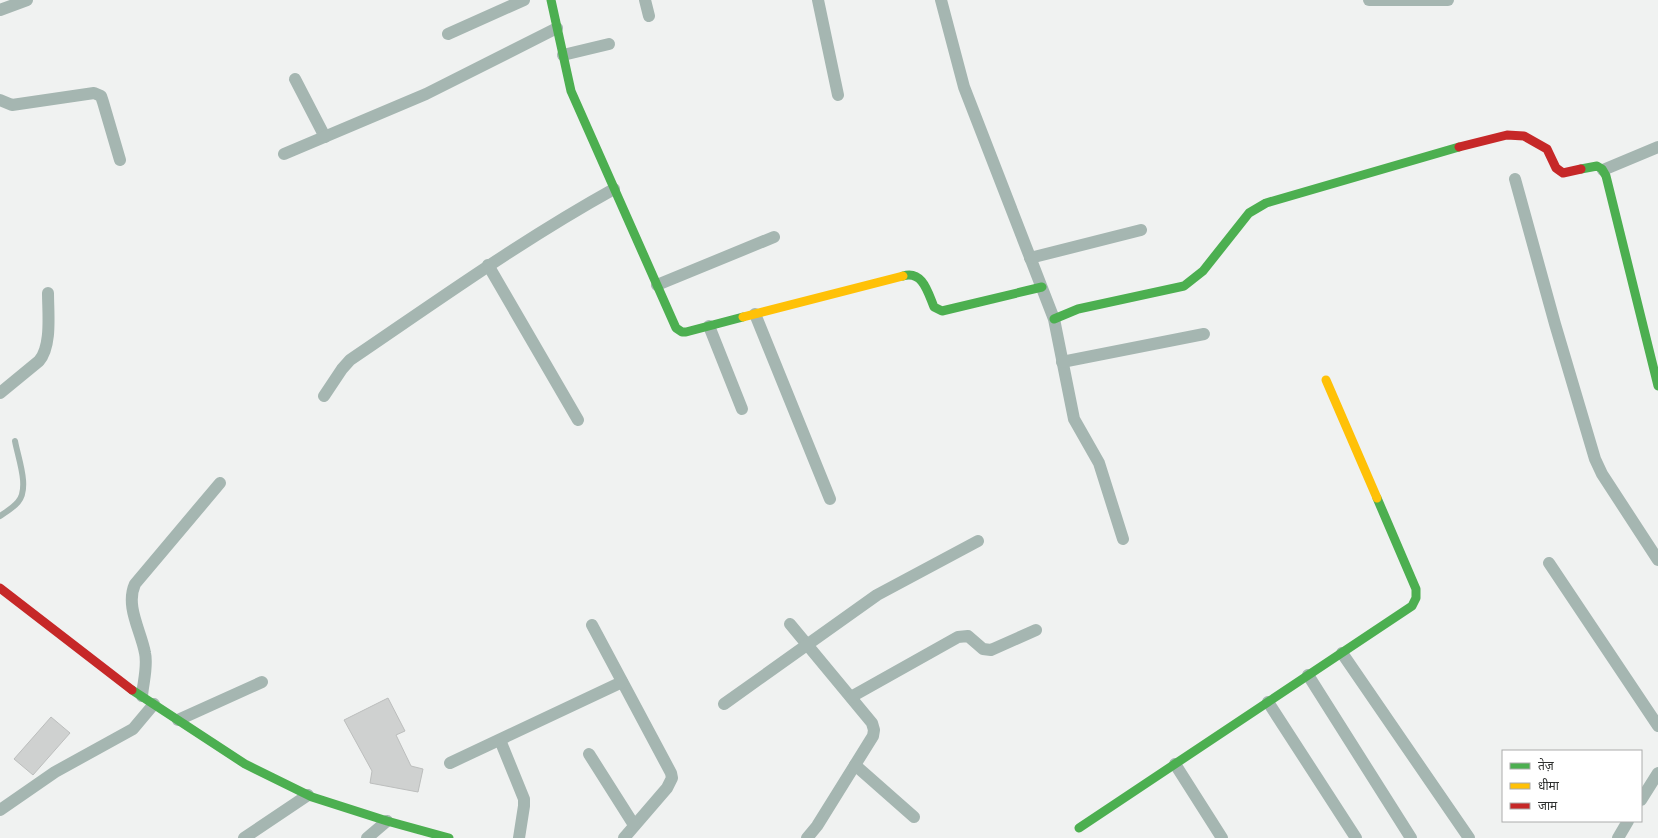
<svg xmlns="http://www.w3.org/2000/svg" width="1658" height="838" font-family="'Archivo Narrow','Noto Sans Devanagari',sans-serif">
<rect width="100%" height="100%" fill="#f0f2f1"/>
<g fill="#cfd1d0" stroke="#bcbebd">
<polygon points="388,698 405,731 396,735 411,766 423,769 418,792 370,783 372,771 344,720"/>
<polygon points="51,717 70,733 33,775 14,759"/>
</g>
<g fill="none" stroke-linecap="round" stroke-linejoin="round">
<path stroke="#a5b6b1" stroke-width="6" d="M 0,516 C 6,512 13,508 18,502 C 30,488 18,458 15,441"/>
<g stroke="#a5b6b1" stroke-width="12">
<polyline points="645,0 649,16"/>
<polyline points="818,0 838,95"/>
<polyline points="941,0 964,87 1054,319 1074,419 1099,463 1123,539"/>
<polyline points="1369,0 1448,0"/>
<polyline points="0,10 27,0"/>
<polyline points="448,34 524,0"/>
<polyline points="563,55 609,44"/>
<polyline points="295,79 325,137"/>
<polyline points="0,100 12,105 94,93 101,96 103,102 120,160"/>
<polyline points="284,154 426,94 557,28"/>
<polyline points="1603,170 1658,147"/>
<polyline points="1515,179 1555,324 1595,459 1602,474 1658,560"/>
<polyline points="1030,258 1141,230"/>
<polyline points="488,265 578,420"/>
<polyline points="657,285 774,237"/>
<polyline points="755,314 830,499"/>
<polyline points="709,326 742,409"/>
<polyline points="1062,362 1204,334"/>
<path d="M 0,393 L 39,361 C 52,346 48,313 48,293"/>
<path d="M 324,396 L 342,369 L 350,360 C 437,301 522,240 614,189"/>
<polyline points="1549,563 1658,726"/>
<polyline points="790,624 872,723 874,730 873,736 817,826 807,838"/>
<polyline points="592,625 671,773 672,778 667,788 624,838"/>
<polyline points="1342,653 1469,838"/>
<polyline points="1308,675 1411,838"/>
<path d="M 142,696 C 143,683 148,666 145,653 C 141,631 125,606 135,584 L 220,483"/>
<polyline points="851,697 958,637 968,636 983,649 991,650 1036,630"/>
<polyline points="1268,702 1356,838"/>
<polyline points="724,704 877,595 978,541"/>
<polyline points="178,720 262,682"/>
<polyline points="500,740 524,799 524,806 519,838"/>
<polyline points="589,754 634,825"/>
<polyline points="450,763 622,682"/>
<polyline points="1175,764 1222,838"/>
<polyline points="855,765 914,817"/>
<polyline points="1641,800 1658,773"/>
<polyline points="0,810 55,772 133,729 154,704"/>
<polyline points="244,838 308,795"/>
<polyline points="367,838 387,821"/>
<polyline points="1618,838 1628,821"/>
</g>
<g stroke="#4caf50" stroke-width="9">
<polyline points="551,0 571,91 676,328 682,332 686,332 743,317"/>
<polyline points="1581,169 1597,166 1602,169 1606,176 1658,386"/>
<path d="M 903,276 C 923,270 928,293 934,307 L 942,311 L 1042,287"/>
<polyline points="1054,319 1078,309 1184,286 1203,271 1249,213 1266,203 1459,147"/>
<polyline points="132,690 245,764 312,797 387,821 449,838"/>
<polyline points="1079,828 1412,606 1416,598 1416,589 1377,498"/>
</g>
<g stroke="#ffc107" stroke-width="9">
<polyline points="743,317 903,276"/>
<polyline points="1326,380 1377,498"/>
</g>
<g stroke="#c62828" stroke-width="9">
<polyline points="1459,147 1507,135 1524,136 1547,149 1556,168 1563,173 1581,169"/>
<polyline points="0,588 132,690"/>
</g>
</g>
<rect x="1502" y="750" width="140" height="72" fill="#ffffff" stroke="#abacac"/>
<rect x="1510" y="763" width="20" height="6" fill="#4caf50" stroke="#abacac"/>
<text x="1538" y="770" font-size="12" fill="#2e302f">तेज़</text>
<rect x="1510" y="783" width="20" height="6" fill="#ffc107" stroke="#abacac"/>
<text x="1538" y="790" font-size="12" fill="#2e302f">धीमा</text>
<rect x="1510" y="803" width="20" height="6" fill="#c62828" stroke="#abacac"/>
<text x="1538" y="810" font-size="12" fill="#2e302f">जाम</text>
</svg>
